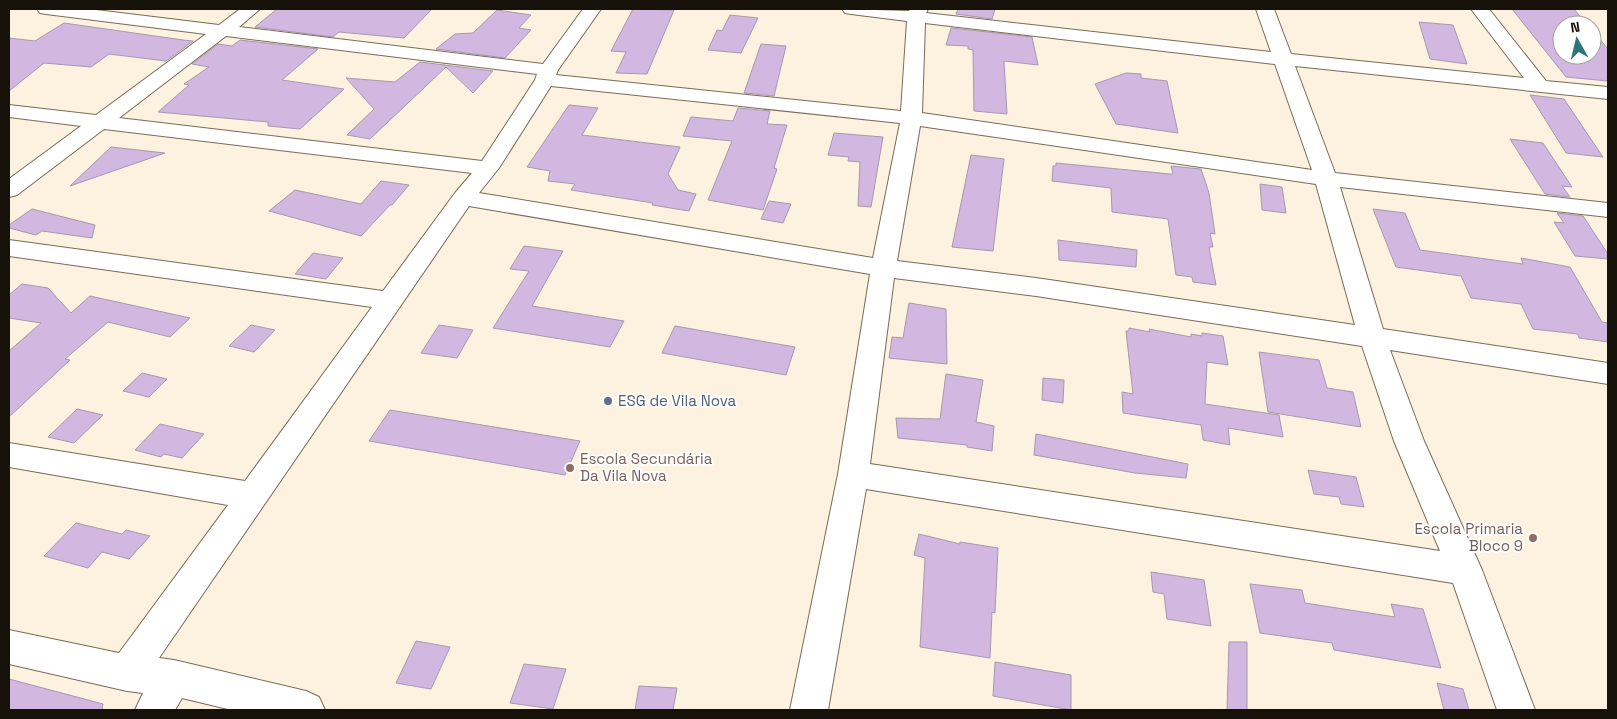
<svg xmlns="http://www.w3.org/2000/svg" width="1617" height="719" font-family="'Space Grotesk',sans-serif">
<rect width="100%" height="100%" fill="#fdf1df"/>
<g fill="#d2b7e0" stroke="#a799ae">
<polygon points="277,9 432,9 404,38 339,32 333,37 255,27"/>
<polygon points="633,9 674,10 647,74 616,73 626,52 611,51"/>
<polygon points="958,9 995,9 992,19 956,14"/>
<polygon points="1512,9 1574,9 1587,25 1562,25 1562,55 1592,55 1592,30 1608,49 1608,81 1566,77"/>
<polygon points="497,10 531,15 519,28 531,30 505,58 436,49 455,34 473,33"/>
<polygon points="730,15 758,18 741,53 708,50 717,30 722,31"/>
<polygon points="1419,22 1453,25 1467,64 1430,59"/>
<polygon points="64,23 183,40 193,41 166,61 109,54 91,67 44,63 9,91 9,38 35,41"/>
<polygon points="951,28 1032,37 1038,65 1004,61 1007,114 974,111 973,50 968,49 968,46 946,45"/>
<polygon points="240,40 318,49 282,80 344,89 300,129 268,126 268,122 158,112 189,85 184,84 209,67 192,64 218,44 232,46"/>
<polygon points="761,44 786,46 774,96 744,93"/>
<polygon points="420,62 493,71 473,93 446,67 370,139 347,135 374,109 346,78 395,82"/>
<polygon points="1126,73 1141,74 1141,78 1167,81 1178,133 1116,124 1095,84"/>
<polygon points="1530,95 1564,99 1603,157 1566,153"/>
<polygon points="569,105 598,108 582,135 680,147 668,174 678,190 696,194 689,211 652,205 653,203 571,190 575,184 548,181 550,171 527,167"/>
<polygon points="738,108 770,111 767,124 787,125 774,168 777,169 763,210 708,200 732,141 683,136 691,117 733,121"/>
<polygon points="834,133 883,137 871,207 858,206 860,162 848,161 849,157 828,155"/>
<polygon points="1510,139 1543,143 1572,187 1562,186 1570,197 1545,194"/>
<polygon points="111,147 165,153 70,186"/>
<polygon points="971,155 1004,159 993,251 952,247"/>
<polygon points="1056,163 1170,174 1173,174 1171,166 1201,169 1209,193 1215,234 1210,233 1213,247 1209,247 1216,285 1193,282 1192,277 1176,275 1168,219 1112,212 1111,188 1052,181 1053,166 1056,166"/>
<polygon points="381,181 409,185 392,205 390,205 361,236 269,211 295,190 361,204"/>
<polygon points="1260,184 1282,187 1286,213 1262,210"/>
<polygon points="769,201 791,204 783,223 761,219"/>
<polygon points="32,209 95,225 92,238 42,231 36,235 9,228 9,225"/>
<polygon points="1373,209 1405,213 1420,250 1523,264 1521,258 1570,267 1602,322 1608,323 1608,342 1579,338 1578,334 1533,329 1521,304 1471,298 1461,276 1396,267"/>
<polygon points="1557,213 1583,216 1608,254 1608,259 1575,256 1554,222 1564,223"/>
<polygon points="1058,240 1137,250 1136,267 1059,260"/>
<polygon points="524,246 563,251 532,306 624,321 610,347 493,328 529,271 510,269"/>
<polygon points="313,253 343,258 326,279 295,274"/>
<polygon points="22,284 48,288 71,313 90,296 190,318 170,337 108,322 65,359 70,360 9,417 9,351 41,323 9,318 9,295"/>
<polygon points="909,303 946,309 947,364 889,358 892,337 903,338"/>
<polygon points="251,325 275,330 254,352 229,346"/>
<polygon points="439,325 473,330 457,358 421,353"/>
<polygon points="675,326 795,347 786,375 662,353"/>
<polygon points="1129,328 1150,332 1149,329 1191,337 1191,334 1202,336 1202,333 1223,336 1228,365 1207,362 1205,404 1279,415 1283,437 1228,428 1230,445 1203,440 1201,425 1123,413 1122,392 1133,394 1126,331 1129,331"/>
<polygon points="1259,352 1319,360 1327,388 1353,392 1361,427 1268,412"/>
<polygon points="142,373 167,379 149,397 123,391"/>
<polygon points="946,374 983,380 976,422 994,426 992,451 967,447 967,445 898,438 896,418 940,419"/>
<polygon points="1043,378 1064,380 1063,403 1042,400"/>
<polygon points="77,409 103,415 74,443 48,437"/>
<polygon points="390,410 580,441 565,475 369,441"/>
<polygon points="160,424 204,434 182,458 164,454 161,457 135,450"/>
<polygon points="1036,434 1188,464 1186,478 1135,473 1034,455"/>
<polygon points="1308,470 1356,477 1364,507 1341,504 1339,497 1314,494"/>
<polygon points="76,523 122,534 126,530 150,536 129,559 102,552 88,568 44,556"/>
<polygon points="919,534 960,544 960,542 998,548 995,613 992,612 990,658 920,647 925,558 914,555"/>
<polygon points="1151,572 1204,580 1211,626 1167,619 1164,594 1153,592"/>
<polygon points="1250,584 1302,590 1305,603 1395,617 1391,604 1423,609 1441,668 1334,650 1332,643 1260,633"/>
<polygon points="416,641 450,647 431,689 396,683"/>
<polygon points="1229,642 1247,642 1247,710 1227,710"/>
<polygon points="995,662 1071,675 1071,710 993,696"/>
<polygon points="524,664 566,669 553,709 510,703"/>
<polygon points="9,679 103,704 102,710 9,710"/>
<polygon points="1437,683 1463,689 1469,710 1444,710"/>
<polygon points="639,686 677,688 673,710 635,710"/>
</g>
<g fill="none" stroke-linecap="round" stroke-linejoin="round">
<g stroke="#786c58" stroke-width="2">
<path id="minor" d="M 37,9 L 88,9 L 219,25 L 240,9 L 260,9 L 239,27 L 543,64 L 583,9 L 601,9 L 558,70 L 556,75 L 901,111 L 907,21 L 851,14 L 845,13 L 842,9 L 909,11 L 910,9 L 928,9 L 926,13 L 1271,52 L 1256,9 L 1274,9 L 1291,54 L 1524,78 L 1471,9 L 1489,9 L 1546,81 L 1608,87 L 1608,99 L 1295,66 L 1335,173 L 1608,203 L 1608,217 L 1340,187 L 1383,329 L 1608,363 L 1608,384 L 1390,350 L 1424,441 L 1482,570 L 1535,710 L 1497,710 L 1453,583 L 866,489 L 828,710 L 790,710 L 838,474 L 870,274 L 469,206 L 159,658 L 174,660 L 306,691 L 319,697 L 325,710 L 232,710 L 182,698 L 175,710 L 135,710 L 143,693 L 127,691 L 9,664 L 9,630 L 119,653 L 228,505 L 9,467 L 9,443 L 245,481 L 372,307 L 9,256 L 9,240 L 383,291 L 455,193 L 472,173 L 104,129 L 17,195 L 9,197 L 9,179 L 81,126 L 9,117 L 9,105 L 96,115 L 206,34 L 46,14 L 40,13 ZM 925,23 L 1275,64 L 1312,170 L 922,113 ZM 226,36 L 537,74 L 535,80 L 482,161 L 119,118 ZM 551,86 L 900,123 L 873,258 L 479,193 L 499,168 ZM 920,126 L 1316,184 L 1355,325 L 1036,278 L 897,261 ZM 894,278 L 1036,296 L 1362,346 L 1394,441 L 1440,551 L 870,464 Z"/>
</g>
<use href="#minor" fill="#fff" fill-rule="evenodd"/>
</g>
<circle fill="#5c6f8a" stroke="#fff" stroke-width="2" cx="608" cy="401" r="5"/>
<g fill="#8d6e63" stroke="#fff" stroke-width="2">
<circle cx="570" cy="468" r="5"/>
<circle cx="1533" cy="538" r="5"/>
</g>
<g text-anchor="middle" stroke-width="4" stroke-linejoin="round" paint-order="stroke">
<g font-size="15" fill="#4e5e75" stroke="#fff" text-anchor="start">
<text x="618" y="406">ESG de Vila Nova</text>
</g>
<g font-size="15" fill="#785e54" stroke="#fff" text-anchor="start">
<text x="580" y="464">Escola Secundária<tspan x="580" dy="17">Da Vila Nova</tspan></text>
<text x="1523" y="534" text-anchor="end">Escola Primaria<tspan x="1523" dy="17">Bloco 9</tspan></text>
</g>
</g>
<rect width="1617" height="719" fill="none" stroke="#161109" stroke-width="20"/>
<g transform="translate(1577 40) rotate(352)"><circle r="24" fill="#ffffff" stroke="#a2a09d"/>
<path d="M0-4L9 19L0 12L-9 19Z" fill="#2c767c"/>
<text y="-8" font-size="14" font-weight="bold" text-anchor="middle" fill="#161109">N</text>
</g>
</svg>
